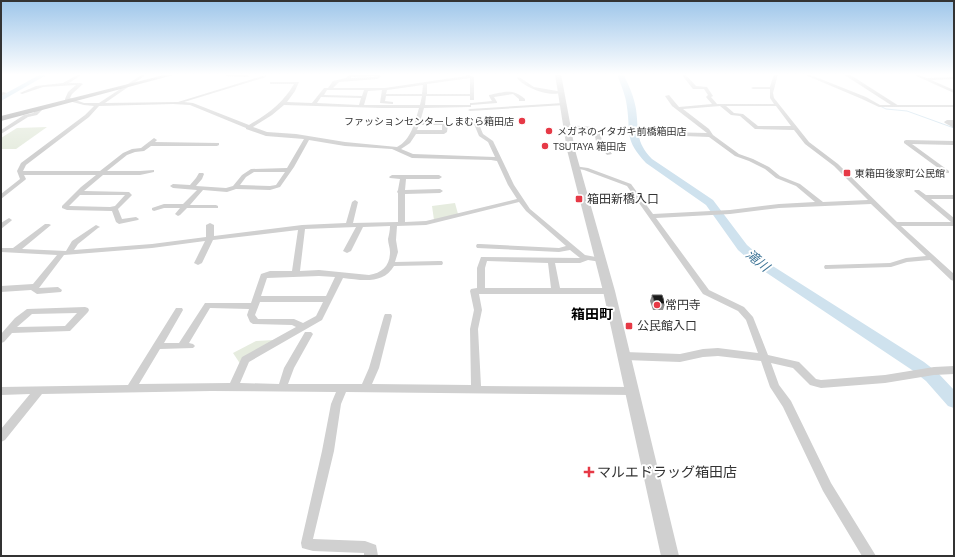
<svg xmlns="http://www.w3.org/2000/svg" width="955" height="557" font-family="'Space Grotesk','Noto Sans JP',sans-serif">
<rect width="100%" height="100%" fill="#fff"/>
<g fill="#e6ecdf">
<polygon points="47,127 16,149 1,149 1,138 17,128"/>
<polygon points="455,203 458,214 434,220 432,206"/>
<polygon points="274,340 241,365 233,353 256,341"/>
</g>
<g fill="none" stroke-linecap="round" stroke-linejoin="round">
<polyline stroke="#cfe2ee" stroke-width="1" points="880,106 886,109 907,111 954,128"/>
<g fill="#cfe2ee" fill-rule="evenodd">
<polygon points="41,74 48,74 1,101 1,96"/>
<path d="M 617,74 L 623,74 C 629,85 634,97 636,109 C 639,132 635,141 652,159 L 713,200 L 747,245 L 768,263 L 924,362 L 938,373 L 954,390 L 954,408 L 948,406 L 926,381 L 912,370 L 755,265 L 738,250 L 706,205 L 646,163 C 624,139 631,135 627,107 C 626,96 621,85 617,74 Z"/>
</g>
<g fill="#d0d0d0" fill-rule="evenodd">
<path d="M 79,74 L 83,74 L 69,83 L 81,83 L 83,84 L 72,94 L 70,98 L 84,103 L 99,103 L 143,74 L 147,74 L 105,103 L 178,102 L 266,75 L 266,77 L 184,102 L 193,103 L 249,125 C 268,114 283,103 294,84 L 270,84 L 270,82 L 299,82 L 295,91 L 287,102 L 312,103 L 324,88 L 328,88 L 333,81 L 346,78 L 349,75 L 376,74 L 382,76 L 377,79 L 339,82 L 333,88 L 385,88 L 466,76 L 464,74 L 468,74 L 474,77 L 474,100 L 470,100 L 470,96 L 426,96 L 425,105 L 470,105 L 470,103 L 472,103 L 492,101 L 489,96 L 489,95 C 505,92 512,88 525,99 L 525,101 L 519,101 L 519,99 L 513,94 L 494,97 L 497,102 L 497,103 L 471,105 L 471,107 L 469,107 L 424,108 L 420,122 L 445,122 L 448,124 L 447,132 L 444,134 L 416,134 L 410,143 L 401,149 L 413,154 L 495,157 L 488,142 L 479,136 L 474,124 L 469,121 L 472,119 L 478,122 L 483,134 L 493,141 L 514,185 L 530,209 L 585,255 L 601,258 L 605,260 L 601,262 L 588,260 L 580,263 L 555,263 L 560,288 L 609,288 L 613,291 L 609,294 L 479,294 L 482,310 L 478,329 L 481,386 L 633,387 L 637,388 L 638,391 L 637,394 L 633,395 L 346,392 L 341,404 L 334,451 L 313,539 L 365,541 L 376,545 L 377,550 L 378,556 L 364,556 L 364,553 L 313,551 L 302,548 L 301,543 L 322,451 L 331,404 L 336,392 L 211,391 L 42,394 L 5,440 L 1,442 L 1,429 L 30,394 L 1,395 L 1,387 L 128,385 L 176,308 L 182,308 L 183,310 L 164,343 L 179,343 L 205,303 L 251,303 L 261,274 L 270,271 L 292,271 L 298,230 L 213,240 L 202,263 L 198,265 L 194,263 L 205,241 L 152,248 L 64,255 L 39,288 L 58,287 L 62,290 L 61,292 L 37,294 L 31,290 L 1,292 L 1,286 L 33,284 L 57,255 L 1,252 L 1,248 L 13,248 L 45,224 L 49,224 L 51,225 L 22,249 L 66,251 L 72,241 L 96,225 L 100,227 L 98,228 L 78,244 L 74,250 L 152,244 L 206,237 L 206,225 L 210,223 L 214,225 L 214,236 L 302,225 L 346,223 L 352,202 L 355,200 L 358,202 L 353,223 L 398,222 L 398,193 L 397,192 L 398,190 L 400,179 L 390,178 L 389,177 L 392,175 L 439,175 L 442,177 L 439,179 L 406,179 L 405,190 L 440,189 L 443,191 L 440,193 L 405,194 L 405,222 L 426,221 L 517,199 L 508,185 L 497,161 L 491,160 L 412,158 L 392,149 L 345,146 L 309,140 L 294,167 L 280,187 L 270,190 L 236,189 L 227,192 L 203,190 L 190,205 L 216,205 L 218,206 L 218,208 L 187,208 L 180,215 L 178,216 L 175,214 L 180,208 L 164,208 L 154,211 L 152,210 L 152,208 L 164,204 L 183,204 L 197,190 L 173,188 L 170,186 L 173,184 L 190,185 L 196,178 L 199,173 L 203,173 L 204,174 L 202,179 L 196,186 L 226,188 L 233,186 L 242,175 L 251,169 L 287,168 L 304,139 L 266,136 L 246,129 L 246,128 L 190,105 L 173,104 L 99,106 L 89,117 L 26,165 L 23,171 L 100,171 L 123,153 L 132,149 L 141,148 L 154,138 L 157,140 L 155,142 L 219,143 L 219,145 L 217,146 L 151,146 L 144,151 L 135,152 L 127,155 L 107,171 L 140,171 L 154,170 L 154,172 L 140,175 L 103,175 L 84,191 L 129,192 L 132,195 L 118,209 L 122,219 L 136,217 L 139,219 L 138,220 L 119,224 L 116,222 L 112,211 L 67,210 L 62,208 L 62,206 L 81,187 L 96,175 L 24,175 L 26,179 L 25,180 L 1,199 L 1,194 L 20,179 L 17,171 L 21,163 L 85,115 L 94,106 L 84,105 L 65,100 L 65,99 L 68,92 L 76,85 L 43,87 L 22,94 L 20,93 L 36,86 L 63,83 ZM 376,76 L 373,77 L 351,78 L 351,77 ZM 470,78 L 470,94 L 427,94 L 427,84 ZM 423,85 L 422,94 L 386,94 L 387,90 ZM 327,90 L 364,90 L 362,96 L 324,95 ZM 382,90 L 380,103 L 393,104 L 393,102 L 385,101 L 386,96 L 422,96 L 420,105 L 364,105 L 368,91 ZM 321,97 L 361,98 L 359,105 L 317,103 ZM 284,105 L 382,108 L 419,108 C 415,122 411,140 397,147 L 345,142 L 296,134 L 267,132 L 253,127 L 272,115 ZM 419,125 L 442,125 L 442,130 L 417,130 ZM 254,172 L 285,172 L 276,185 L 270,186 L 240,185 L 246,177 ZM 80,195 L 125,195 L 115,206 L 110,207 L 69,206 ZM 519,202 L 526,211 L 566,246 L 559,248 L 480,244 L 477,244 L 476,246 L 477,248 L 559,252 L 570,250 L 580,258 L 481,257 L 477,268 L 477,288 L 471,289 L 470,291 L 474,310 L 470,329 L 471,385 L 372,384 L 379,368 L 392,316 L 391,314 L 385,314 L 384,316 L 369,368 L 362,384 L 288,384 L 294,368 L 313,334 L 311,332 L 305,332 L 284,368 L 279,384 L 240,383 L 249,362 L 322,320 L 343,278 C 361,280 383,285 394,266 L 442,265 L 443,263 L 442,261 L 439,261 L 395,262 L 398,252 L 396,240 L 397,226 L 426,225 ZM 390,226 C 390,230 389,235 388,239 C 388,243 390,248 390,252 C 390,266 382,273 369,275 L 319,270 L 300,271 L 305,229 L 356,227 L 343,251 L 347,253 L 351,251 L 363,227 ZM 487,261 L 548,263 L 551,288 L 485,288 L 485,268 ZM 319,276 L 335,277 L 326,296 L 261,296 L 267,278 ZM 260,302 L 323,302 L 316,316 L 303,323 L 294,319 L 258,319 L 255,315 ZM 210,308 L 249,309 L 247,315 L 250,322 L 253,324 L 292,325 L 296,327 L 242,357 L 230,383 L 139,384 L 160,349 L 193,348 L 195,346 L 193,344 L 189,343 Z"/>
<polygon points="224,74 248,75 250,76 248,77 226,76"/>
<path d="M 681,74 L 685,74 L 696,86 L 707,87 L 713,96 L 711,97 L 717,104 L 774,104 L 770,98 L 770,89 L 753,89 L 751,88 L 753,87 L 770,87 L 774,74 L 778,74 L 773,93 L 774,98 L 809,142 L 838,164 L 897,222 L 951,222 L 914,191 L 915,190 L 919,190 L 926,195 L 954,195 L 954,199 L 931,199 L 954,218 L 954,226 L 901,226 L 954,274 L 954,281 L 951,280 L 930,260 L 907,262 L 891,267 L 825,269 L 824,267 L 825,265 L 828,265 L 890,263 L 906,258 L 926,256 L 871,204 L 779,208 L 730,214 L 656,218 L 709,290 L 744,307 L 753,317 L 768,355 L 799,362 L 816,379 L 821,380 L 885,375 L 934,367 L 954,366 L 954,374 L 934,375 L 885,383 L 821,388 L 810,385 L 793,368 L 771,363 L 779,385 L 791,401 L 831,483 L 876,556 L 862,556 L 823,491 L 783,407 L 770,387 L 761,361 L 718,356 L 703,357 L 680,362 L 625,360 L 622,359 L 620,356 L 622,353 L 625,352 L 680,354 L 703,349 L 718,348 L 758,353 L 746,320 L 738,311 L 703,294 L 627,186 L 584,170 L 574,168 L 574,166 L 588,168 L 631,184 L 653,214 L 730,210 L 779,204 L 815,202 L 796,186 L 776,178 L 765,169 L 749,161 L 735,156 L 709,137 L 662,135 L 662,133 L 664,132 L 707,133 L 672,106 L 665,96 L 669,95 L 679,107 L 712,104 L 706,97 L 708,95 L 704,89 L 693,89 ZM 720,106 L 731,115 L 740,116 L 755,129 L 794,130 L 805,144 L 834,166 L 868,200 L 823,202 L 800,184 L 780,176 L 769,167 L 753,159 L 739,154 L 713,135 L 709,129 L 683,109 ZM 726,106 L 776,106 L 791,126 L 758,126 L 743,114 L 734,113 Z"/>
<polygon points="803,74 808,74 866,97 880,105 954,105 954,107 879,107 862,99"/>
<polygon points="912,74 916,74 927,78 954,77 954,79 931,80 954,90 954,93"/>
<path d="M 519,77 L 534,87 L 563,92 C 551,98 525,88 517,78 Z"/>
<polygon points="3,92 7,93 1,96 1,93"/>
<polygon points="563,103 565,103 565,105 470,111 468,110 470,109"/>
<polygon points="40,107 44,108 37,115 28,117 1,134 1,130 24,115 33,113"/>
<polygon points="947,120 954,120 954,128 945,123 944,122"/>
<polygon points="567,125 595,127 600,132 602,141 612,154 607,155 596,141 594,132 592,130 565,128 564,127"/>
<polygon points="906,140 954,141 954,145 912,144 949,171 949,173 945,173 904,143 904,141"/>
<polygon points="9,218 12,220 11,221 1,229 1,223"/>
<path d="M 85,307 L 88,308 L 89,310 L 88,312 L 70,331 L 12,333 L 4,342 L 1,343 L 1,334 L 15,318 L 27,309 ZM 77,313 L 65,326 L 17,327 L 32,314 Z"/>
</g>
<g fill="#d0d0d0" fill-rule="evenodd">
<polygon points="555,74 561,74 575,150 615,291 679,556 661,556 603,291 567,150"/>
<polygon points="843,74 849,74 899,106 894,107"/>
</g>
<polygon fill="#ababab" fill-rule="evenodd" points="168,74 177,74 1,121 1,116"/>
</g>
<polygon fill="#8c8c8c" points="652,295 665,304 663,310 653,310 650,301"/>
<polygon fill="#1a1a1a" stroke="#5f5f5f" points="652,295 662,295 665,304 655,303"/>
<linearGradient id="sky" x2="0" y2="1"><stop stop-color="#9ec6ea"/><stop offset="0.49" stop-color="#fff"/><stop offset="1" stop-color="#fff" stop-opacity="0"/></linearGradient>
<rect width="955" height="152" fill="url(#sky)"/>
<g fill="#e63946" stroke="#fff" stroke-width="1.5">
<circle cx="522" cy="121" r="4"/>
<circle cx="549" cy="131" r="4"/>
<circle cx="545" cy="146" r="4"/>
<rect x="843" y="169" width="8" height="8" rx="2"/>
<rect x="575" y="195" width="8" height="8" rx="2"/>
<circle cx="657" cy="305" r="4"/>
<rect x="625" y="322" width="8" height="8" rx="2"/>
<path d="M587 466h4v4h4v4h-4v4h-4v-4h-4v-4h4z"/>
</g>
<g text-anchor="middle" stroke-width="4" stroke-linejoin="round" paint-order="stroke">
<g font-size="10" fill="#333" stroke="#fff" text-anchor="start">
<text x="514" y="125" text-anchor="end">ファッションセンターしまむら箱田店</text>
<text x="557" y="135">メガネのイタガキ前橋箱田店</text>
<text x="553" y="150">TSUTAYA 箱田店</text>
<text x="855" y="177">東箱田後家町公民館</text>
</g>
<g font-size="12" fill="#333" stroke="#fff" text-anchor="start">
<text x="587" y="203">箱田新橋入口</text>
<text x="665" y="309">常円寺</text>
<text x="637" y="330">公民館入口</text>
</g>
<g font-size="13" font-style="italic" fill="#3f7597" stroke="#fff">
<text transform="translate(758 260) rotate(39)" y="5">滝川</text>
</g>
<g font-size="14" font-weight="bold" fill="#000" stroke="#fff">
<text x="592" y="319">箱田町</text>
</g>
<g font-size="14" fill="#333" stroke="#fff" text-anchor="start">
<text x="597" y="477">マルエドラッグ箱田店</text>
</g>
</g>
<rect width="955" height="557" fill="none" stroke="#333333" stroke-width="4"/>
</svg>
